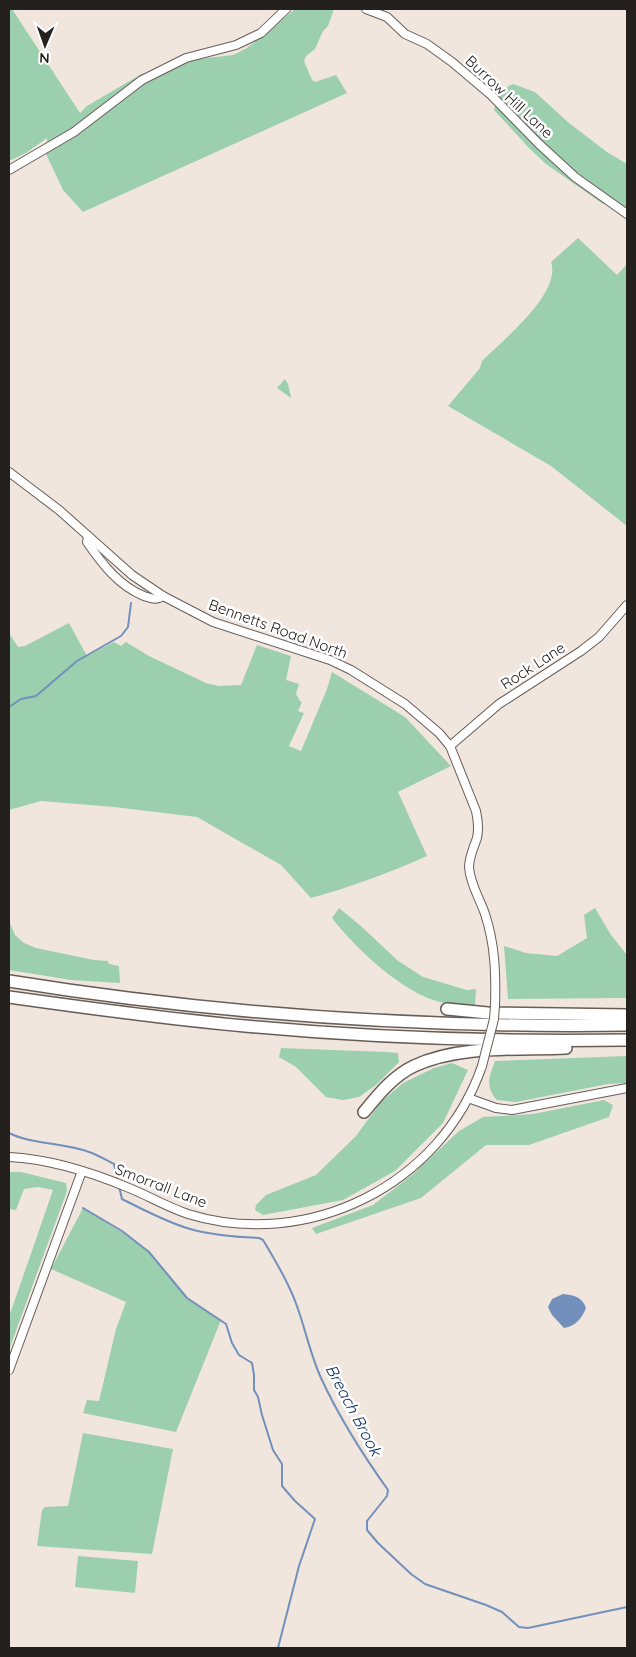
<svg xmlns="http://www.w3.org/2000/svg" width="636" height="1657" font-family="Quicksand,sans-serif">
<rect width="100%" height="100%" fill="#f1e6de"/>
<g fill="#9ccfae">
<polygon points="9,9 12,9 80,113 87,106 143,73 134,91 144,84 190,60 233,55 247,48 295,9 334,9 328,26 323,31 315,49 306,56 304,61 312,80 315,82 336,75 347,93 83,212 63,190 46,154 47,138 26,153 9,161"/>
<polygon points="513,84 535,92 569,123 607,152 627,164 627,209 611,197 603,204 546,164 530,149 494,110 499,91"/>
<path d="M 578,238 L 617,275 L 627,264 L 627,526 L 551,466 L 448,406 L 480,368 L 482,361 C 502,341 562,293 551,262 Z"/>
<polygon points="285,379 288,384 291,398 277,388"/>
<path d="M 69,623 L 87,656 L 114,642 L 121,646 L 126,642 L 149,656 L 206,683 L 219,686 L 241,685 L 257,645 L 291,656 L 286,680 L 299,684 L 296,694 L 300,701 L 302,702 L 298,711 L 304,713 L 289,746 L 301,751 L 327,689 L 332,672 L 405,717 L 451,766 L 398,792 L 427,856 C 389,873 351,887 311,898 L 281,865 L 197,817 L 114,807 L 41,801 L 9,810 L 9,633 L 18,647 L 25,646 Z"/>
<path d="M 339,908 L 362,927 L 397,960 L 423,977 L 467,990 L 476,989 L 475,1006 C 463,1005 451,1005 440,1002 C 404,994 354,947 332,918 Z"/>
<polygon points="595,908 611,935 627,955 627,998 508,999 504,946 526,953 557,956 587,938 584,915"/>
<polygon points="9,921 15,935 24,943 36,948 94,960 108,961 109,964 119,966 120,983 71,980 9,970"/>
<polygon points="281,1048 386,1052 398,1053 399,1062 376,1085 359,1097 343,1100 326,1097 296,1067 279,1057"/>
<path d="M 627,1056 L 627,1083 L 608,1084 L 516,1102 L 497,1100 C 484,1086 490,1076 495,1061 Z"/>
<polygon points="452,1063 468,1070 443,1123 395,1171 343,1200 263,1215 255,1210 256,1205 266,1195 316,1175 356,1136 381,1102 403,1083 434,1068"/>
<polygon points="604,1100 613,1105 609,1117 529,1145 486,1145 421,1198 316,1234 312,1228 373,1205 412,1175 459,1131 483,1117 533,1114"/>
<polygon points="9,1172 21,1172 66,1183 67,1191 9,1350 9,1317 53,1190 38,1187 24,1189 16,1210 9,1209"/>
<polygon points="83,1208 123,1233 149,1252 187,1298 221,1320 176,1432 83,1413 87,1400 99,1401 116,1329 126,1302 51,1269"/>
<polygon points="83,1433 173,1449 152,1554 37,1546 42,1510 45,1507 68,1506"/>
<polygon points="78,1556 138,1561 135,1593 75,1587"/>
</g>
<path fill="#7290bb" d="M 563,1294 C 574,1295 582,1297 586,1308 C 582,1318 576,1326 564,1328 L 552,1315 L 548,1307 L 552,1299 Z"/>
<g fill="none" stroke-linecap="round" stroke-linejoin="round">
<g stroke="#7290bb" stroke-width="2">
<polyline points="9,707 21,699 36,696 77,661 121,636 128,627 131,603"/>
<path d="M 9,1133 C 33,1145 63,1142 89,1152 C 98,1155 106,1160 114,1164 L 118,1181"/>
<path d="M 119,1186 L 122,1199 C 144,1210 166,1222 190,1229 C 212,1235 235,1237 259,1238 L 263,1240 C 276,1262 290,1285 298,1309 C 306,1332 311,1356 321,1378 C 339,1417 363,1455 388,1490 L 387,1496 L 367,1521 L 367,1530 L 378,1543 L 411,1574 L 425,1584 L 486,1605 L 502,1612 L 519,1627 L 528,1628 L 627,1607"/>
<polyline points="83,1208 122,1231 149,1252 187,1298 226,1324 232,1343 239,1355 252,1363 254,1375 254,1390 258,1397 262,1415 273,1450 282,1464 282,1486 295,1501 315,1519 299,1566 278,1648"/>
</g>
<g stroke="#675d57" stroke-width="10">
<g id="minor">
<polyline points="366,9 387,17 405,34 427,44 452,62 491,95 539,144 575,177 627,214"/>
<polyline points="9,170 74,132 142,80 186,58 236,45 261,33 286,9"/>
<path d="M 9,472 L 59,510 L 132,575 L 163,596 L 213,622 L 330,660 L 351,670 L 405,704 L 439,733 L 450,746 L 476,811 C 478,820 479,829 477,838 C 474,847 469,857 469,867 C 470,884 480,899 485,914 C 495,944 496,974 495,1005"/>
<path d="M 88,536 L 87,542 C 102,564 119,586 144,596 C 151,598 156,601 163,596"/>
<polyline points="450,746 499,704 581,651 599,637 627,605"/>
<polyline points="468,1098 496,1108 512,1110 627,1088"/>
<path d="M 9,1157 C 50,1159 91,1172 129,1188 C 149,1196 167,1207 188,1214 C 308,1251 441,1185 482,1066"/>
<polyline points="9,1370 82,1171"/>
</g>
</g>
<g stroke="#675d57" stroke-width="14">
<g id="highway">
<path d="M 9,981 C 213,1014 421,1028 627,1025"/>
<path d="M 9,997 C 87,1008 166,1019 245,1026 C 372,1038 500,1042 627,1040"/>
<polyline points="447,1009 488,1013 627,1015"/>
<path d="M 364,1112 C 378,1095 393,1076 414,1066 C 459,1045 517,1050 566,1048"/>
</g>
</g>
<use href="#minor" stroke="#fff" stroke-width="8"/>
<use href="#highway" stroke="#fff" stroke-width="11"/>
<g stroke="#675d57" stroke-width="10" stroke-linecap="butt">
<polyline id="minor-bridge" points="482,1066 494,1019 495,1005"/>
</g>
<use href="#minor-bridge" stroke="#fff" stroke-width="8"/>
</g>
<g text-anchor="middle" stroke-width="5" stroke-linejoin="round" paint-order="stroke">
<g font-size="15" fill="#24201e" stroke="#fff">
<text transform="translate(509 97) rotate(43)" y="5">Burrow Hill Lane</text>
<text transform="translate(278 629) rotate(20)" y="5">Bennetts Road North</text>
<text transform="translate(533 666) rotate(-33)" y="5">Rock Lane</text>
<text transform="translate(161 1186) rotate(21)" y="5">Smorrall Lane</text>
</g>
<g font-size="16" font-style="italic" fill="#00295d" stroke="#fff">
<text transform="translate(354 1410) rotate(62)" y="6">Breach Brook</text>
</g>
</g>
<rect width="636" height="1657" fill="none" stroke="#24201e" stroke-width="20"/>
<g transform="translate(45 45) rotate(182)" stroke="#ffffff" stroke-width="4" paint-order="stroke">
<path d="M0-4L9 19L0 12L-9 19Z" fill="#24201e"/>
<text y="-8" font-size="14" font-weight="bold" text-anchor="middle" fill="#24201e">N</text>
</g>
</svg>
